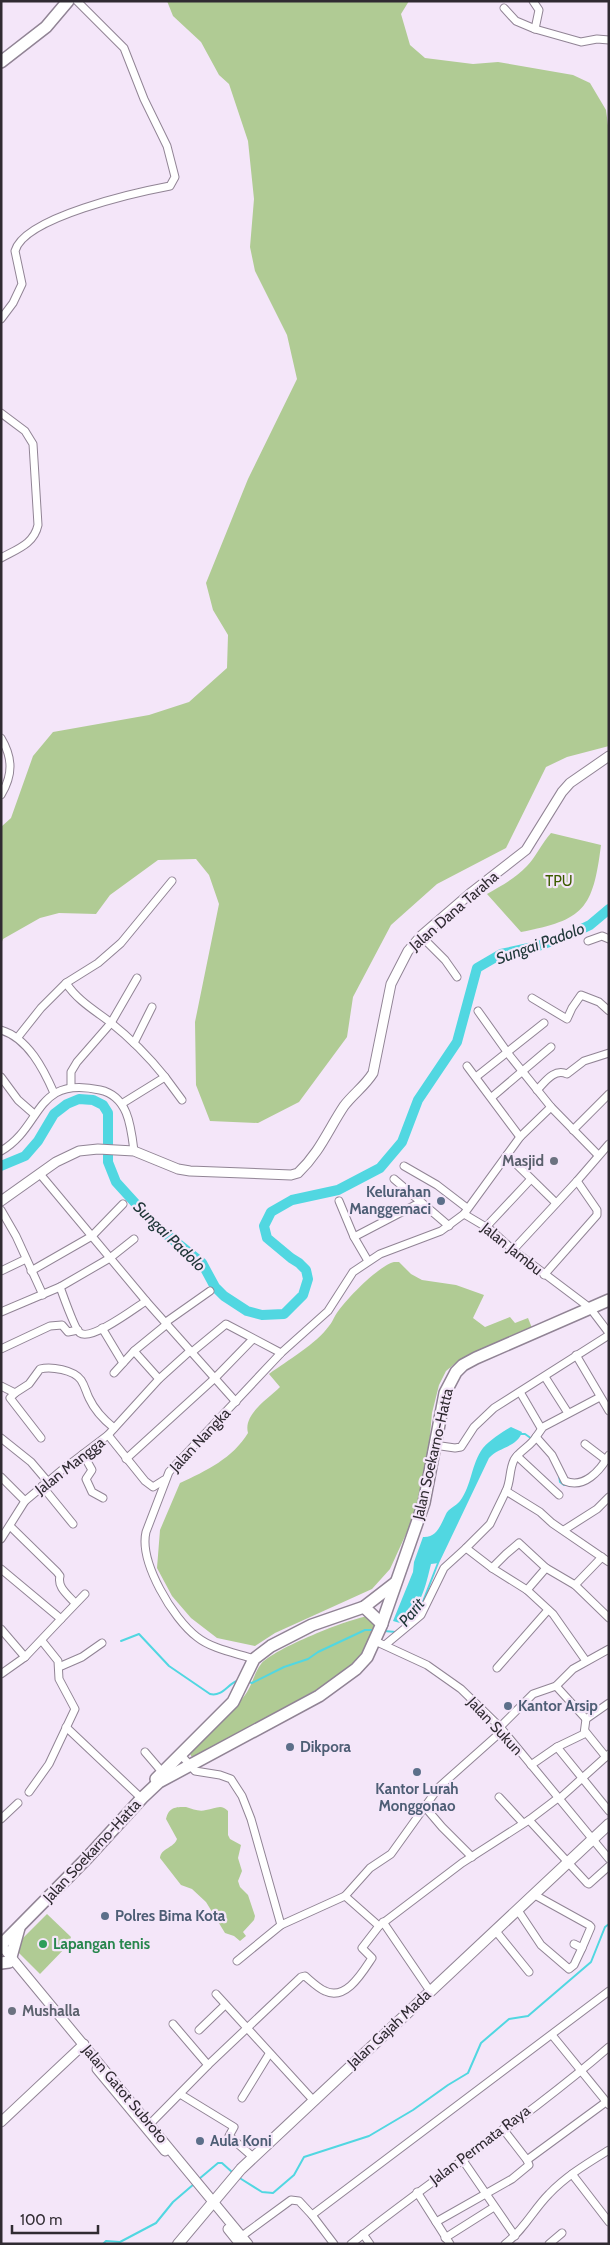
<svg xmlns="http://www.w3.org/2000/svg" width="610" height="2245" font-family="Cabin,sans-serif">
<rect width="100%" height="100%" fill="#f4e6f9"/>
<g fill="#b0cb94">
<polygon points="167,1 409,1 401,14 410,45 425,58 473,64 498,62 573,75 590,83 606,110 609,133 609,746 567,757 546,767 506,848 437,884 391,925 353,997 347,1037 299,1102 258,1123 210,1121 196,1085 195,1022 219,904 209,875 196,859 158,860 110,895 96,914 59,913 40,918 3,939 1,944 1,827 11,818 33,756 53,732 149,715 189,702 227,668 228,635 213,610 206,583 248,479 297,379 287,335 255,271 250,247 254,199 248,141 229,84 219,75 201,42 173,16"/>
<path d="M 551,833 L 601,845 C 593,909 584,920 521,932 L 487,894 C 501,886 516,878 527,866 C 535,858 542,843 551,833 Z"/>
<path d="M 394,1262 L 399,1262 L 411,1274 L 422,1280 L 456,1285 L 484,1295 L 473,1318 L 485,1327 L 510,1317 L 515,1323 L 528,1318 L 532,1328 L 458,1361 L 446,1371 L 439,1385 L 432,1413 L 426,1481 L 417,1510 L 390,1569 L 372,1589 L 275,1633 L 255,1646 L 217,1638 L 191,1618 L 172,1596 L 157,1568 L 160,1530 L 180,1483 C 206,1471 233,1458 248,1433 C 243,1414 268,1399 280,1387 L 269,1374 C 288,1360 316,1344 329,1326 C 332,1323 333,1319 335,1316 C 344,1301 378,1266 394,1262 Z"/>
<path d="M 369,1616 L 376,1622 C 369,1643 363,1655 348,1672 L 193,1759 L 190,1754 C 207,1735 231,1715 245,1695 C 252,1686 254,1673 261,1664 C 273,1649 350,1618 369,1616 Z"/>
<path d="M 186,1807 C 193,1809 199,1812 206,1810 C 215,1809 221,1803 228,1811 L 228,1835 L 230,1839 L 241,1845 L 238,1858 L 242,1871 L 238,1881 L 240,1887 L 248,1895 L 255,1916 L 254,1920 L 243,1932 L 246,1936 L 240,1941 L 234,1936 L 225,1933 L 206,1902 L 192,1889 L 181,1885 L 160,1858 C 161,1848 174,1848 177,1839 L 166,1819 C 169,1807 175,1807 186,1807 Z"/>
<polygon points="47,1914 71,1937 68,1945 40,1974 18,1952 18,1943"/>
</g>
<path fill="#51d7e1" d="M 511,1427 L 522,1432 C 518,1447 498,1447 489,1458 L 439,1563 L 431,1564 C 425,1588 422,1606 400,1623 L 393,1621 L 413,1572 L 414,1562 L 423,1537 C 437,1538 441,1524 446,1514 C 448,1509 456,1506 460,1501 C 472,1485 471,1464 483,1448 C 490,1440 502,1432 511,1427 Z"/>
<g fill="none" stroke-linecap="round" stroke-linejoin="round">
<g stroke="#51d7e1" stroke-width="2">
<polyline points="521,1434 525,1434 532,1439"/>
<polyline points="559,1475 560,1482 564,1485 567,1484"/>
<polyline points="407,1622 422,1604 438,1563"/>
<polyline points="384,1631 396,1632"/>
<path d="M 121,1641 L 139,1634 L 169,1666 L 210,1694 C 223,1697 228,1683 239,1680"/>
<polyline points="249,1682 252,1683 284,1667 308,1659 318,1652 365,1630 374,1630"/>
<polyline points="238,2177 262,2192 273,2193 294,2175 304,2157 369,2136 413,2110 448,2085 468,2073 481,2043 509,2019 528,2016 591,1962 605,1927 609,1924"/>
<polyline points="199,2179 218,2163 222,2163 232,2172"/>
<polyline points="103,2244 106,2241 120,2242 156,2223 173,2202 194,2184"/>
</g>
<polyline stroke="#51d7e1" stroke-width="10" points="1,1166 25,1156 38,1141 54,1114 67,1104 79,1099 93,1100 103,1105 108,1113 108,1162 116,1182 156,1226 202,1263 215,1287 224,1296 247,1311 262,1315 284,1314 303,1295 308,1279 306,1270 299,1263 291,1258 267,1238 264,1226 271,1212 292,1200 338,1190 380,1168 402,1142 418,1100 457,1042 477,968 501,954 538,946 569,935 590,925 609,909"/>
<g stroke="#918495" stroke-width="9">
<g id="minor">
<polyline points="533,1 539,10 535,29"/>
<polyline points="504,8 516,21 535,29 581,42 597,39 609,40"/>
<path d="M 1,319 L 13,303 L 22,284 L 15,251 C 24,217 138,192 170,186 L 175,177 L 167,146 L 144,99 L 124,48 L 77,1"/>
<path d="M 1,413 L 25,431 L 33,444 L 38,525 C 34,544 17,549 1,558"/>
<path d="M 1,738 C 13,758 13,775 1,795"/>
<polyline points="421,936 445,960 457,977"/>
<polyline points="588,941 602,936 609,939"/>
<polyline points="66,983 98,963 121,943 172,881"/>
<polyline points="532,998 567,1019 572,1008 581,995 599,1002 609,1011"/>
<polyline points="478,1011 510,1056 551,1107"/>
<path d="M 1,1030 C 28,1038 44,1070 54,1093"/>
<path d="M 18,1037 L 41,1008 L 66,983 C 77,1000 94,1010 110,1022 C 130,1038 149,1057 165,1077 L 123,1103"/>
<polyline points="134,1043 152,1007"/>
<polyline points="467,1066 520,1137"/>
<polyline points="1,1077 18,1100 34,1114"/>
<polyline points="165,1077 182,1100"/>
<polyline points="476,1077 544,1023"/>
<polyline points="71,1087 71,1072 77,1062 111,1023 137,978"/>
<path d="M 537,1090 C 545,1082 554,1068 567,1074 L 584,1061 L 609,1053"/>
<polyline points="492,1097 551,1047"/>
<polyline points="573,1130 609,1094"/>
<path d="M 1,1151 C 43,1127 34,1075 100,1090 C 128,1096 131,1126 134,1151"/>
<polyline points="507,1155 556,1203"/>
<polyline points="404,1166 437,1185 467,1208"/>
<polyline points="40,1174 146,1301 236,1402"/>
<polyline points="394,1179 421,1202"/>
<polyline points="339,1201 354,1237 368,1261"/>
<polyline points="1,1210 16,1236 43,1295"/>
<polyline points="464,1214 520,1137 551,1107 598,1155"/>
<polyline points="486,1227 531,1179"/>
<polyline points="354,1237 421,1202 449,1226"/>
<polyline points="513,1250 577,1181 609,1144"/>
<polyline points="1,1271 26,1259"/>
<polyline points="31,1271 92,1236 123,1204"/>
<polyline points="544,1275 597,1215 597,1210 577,1181"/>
<polyline points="60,1287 110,1258 134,1239"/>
<path d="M 1,1312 L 60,1287 C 63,1295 75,1330 80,1333 C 92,1341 135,1308 146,1301"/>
<polyline points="166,1322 210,1291"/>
<polyline points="102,1328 123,1363"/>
<polyline points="1,1349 50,1326 62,1325 68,1332 78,1330"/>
<polyline points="134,1351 159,1379"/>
<polyline points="192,1352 226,1324 281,1353"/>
<polyline points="576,1355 609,1411"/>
<polyline points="114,1373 134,1351 167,1324"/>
<polyline points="545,1377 568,1413"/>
<path d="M 1,1386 L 15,1393 L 29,1384 L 40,1369 C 51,1366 74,1370 81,1380 C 85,1386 86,1392 89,1398 C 95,1411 104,1420 114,1428"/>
<polyline points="520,1392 541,1428"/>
<polyline points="15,1393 10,1398 41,1438"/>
<polyline points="108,1435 145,1481 153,1487 164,1480"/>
<polyline points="536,1437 543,1427 600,1397"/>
<polyline points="1,1438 31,1462 48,1482"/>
<polyline points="585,1444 606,1460"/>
<polyline points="434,1445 455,1448 461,1447 474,1427 494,1408 609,1335"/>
<polyline points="83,1454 92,1470 86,1479 92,1492 103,1498"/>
<polyline points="517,1456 559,1495"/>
<polyline points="126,1459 215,1378 253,1339"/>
<polyline points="1,1477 25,1501"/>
<polyline points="42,1486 73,1524"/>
<path d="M 506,1491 C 511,1481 509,1470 514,1460 C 519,1451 531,1446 536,1437 L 552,1455 L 565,1481 C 584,1489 600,1471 609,1455"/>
<path d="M 10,1526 L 57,1572 L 60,1576 C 57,1587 67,1594 75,1603"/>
<polyline points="564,1530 597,1509 609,1497"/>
<polyline points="1,1539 25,1501 62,1470 108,1435 159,1379 190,1351"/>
<polyline points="466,1548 490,1524 506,1491 540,1512 552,1523 609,1562"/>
<polyline points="492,1568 506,1554 519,1543 546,1568 575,1585 609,1618"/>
<polyline points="1,1569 61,1619 25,1657 1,1674"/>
<polyline points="575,1585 602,1557"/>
<polyline points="527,1590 546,1568"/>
<polyline points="61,1619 85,1594"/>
<polyline points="1,1629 25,1657"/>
<polyline points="375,1641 427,1665 461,1689 500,1727 609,1859"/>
<polyline points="385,1645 421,1615 444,1568 466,1548 492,1568 527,1590 553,1614 586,1661"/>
<path d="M 254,1659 C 236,1653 212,1649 197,1637 C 173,1619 139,1562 146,1532 L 169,1472 L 281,1353 L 328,1311 L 353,1272 L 380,1254 L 441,1231 L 464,1214 L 491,1230 L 513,1250 L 590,1308 L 609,1333"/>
<polyline points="59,1667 82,1657 102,1643"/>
<polyline points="497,1668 548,1610"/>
<polyline points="556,1686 586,1719"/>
<polyline points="66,1727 139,1796"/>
<polyline points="500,1727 533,1694 556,1686 573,1669 609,1649"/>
<polyline points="585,1731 606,1757"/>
<polyline points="557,1747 609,1811"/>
<polyline points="145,1752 163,1773"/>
<polyline points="181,1755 195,1771 220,1775 231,1779 242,1796 251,1819 281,1925 345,1896 370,1868 391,1854 439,1787 502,1731"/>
<polyline points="531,1765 557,1747 584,1734 586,1719 609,1703"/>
<polyline points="29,1792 49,1764 75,1709 59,1679 58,1661 42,1641"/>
<polyline points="499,1797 523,1823"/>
<polyline points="559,1799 609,1754"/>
<polyline points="425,1807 442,1827 472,1857"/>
<polyline points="1,1819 18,1803"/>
<polyline points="529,1820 587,1883 589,1884 609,1866"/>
<polyline points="533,1894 589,1925 591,1927 582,1948"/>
<polyline points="345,1896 379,1926 462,1863 529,1820 558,1798"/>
<polyline points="517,1909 541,1945 569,1969 574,1965 582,1948 574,1944"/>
<polyline points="383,1922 430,1991"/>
<polyline points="495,1930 529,1972"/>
<polyline points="237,1961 281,1925"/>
<polyline points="216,1994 313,2100"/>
<polyline points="173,2024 208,2065"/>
<polyline points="199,2030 225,2005"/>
<polyline points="552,2035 609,2105"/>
<polyline points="180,2094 234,2127 229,2136 253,2157"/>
<polyline points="242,2098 269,2054"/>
<path d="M 147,2127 L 208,2065 L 301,1977 L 305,1976 C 311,1981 318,1988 325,1991 C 346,2001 362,1973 372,1958 L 362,1948 L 379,1926"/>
<polyline points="503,2129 527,2160 606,2102"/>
<polyline points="462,2159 515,2236"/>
<polyline points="572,2174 609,2222"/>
<polyline points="417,2192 450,2244"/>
<polyline points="436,2222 512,2179 529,2165 527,2160"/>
<polyline points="363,2234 370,2244"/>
<polyline points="242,2236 291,2200 299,2201 312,2215"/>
<polyline points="445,2238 494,2207"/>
<polyline points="334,2244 312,2215 609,1991"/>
<path d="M 351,2244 C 435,2176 528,2118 609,2047"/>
<path d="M 505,2244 C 524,2230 533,2210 549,2194 C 566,2176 588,2163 609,2150"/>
<polyline points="549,2244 562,2233"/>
</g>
</g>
<g stroke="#918495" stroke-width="11">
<g id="tertiary">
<path d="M 1,1201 L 56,1162 L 79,1151 L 98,1149 L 134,1151 L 178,1169 L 190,1171 L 291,1175 L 298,1173 C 320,1152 328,1130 344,1106 C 353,1094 365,1086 373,1073 L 391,984 L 408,951 L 421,936 L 472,892 L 526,850 L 562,792 L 570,783 L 609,756"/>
<polyline points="1,1945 248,2244"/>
<polyline points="97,2069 165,2151"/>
<polyline points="1,2122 84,2044"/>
<polyline points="228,2229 240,2244"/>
</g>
</g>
<g stroke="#918495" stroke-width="12">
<polyline id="secondary" points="178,2244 241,2169 609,1824"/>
</g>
<g stroke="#918495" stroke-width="14">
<g id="trunk">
<polyline points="1,62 46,27 68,1"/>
<polyline points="364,1607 382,1624"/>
<polyline points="156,1779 233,1702 254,1659 271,1646 312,1625 364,1607 395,1583"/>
<polyline points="1,1945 87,1858 142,1798 159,1782 319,1696 356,1669 367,1657 381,1626 424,1503 445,1393 456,1372 463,1365 476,1358 609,1300"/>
<polyline points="11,1957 19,1928"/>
<polyline points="1,1963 9,1962"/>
</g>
</g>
<use href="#minor" stroke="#fff" stroke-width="7"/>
<use href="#tertiary" stroke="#fff" stroke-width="9"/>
<use href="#secondary" stroke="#fff" stroke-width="10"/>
<use href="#trunk" stroke="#fff" stroke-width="11"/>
</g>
<g fill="#6b7280" stroke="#f4e6f9" stroke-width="2">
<circle cx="554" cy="1161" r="5"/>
<circle cx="12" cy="2011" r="5"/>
</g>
<g fill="#5c6f8a" stroke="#f4e6f9" stroke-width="2">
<circle cx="441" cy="1201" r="5"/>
<circle cx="508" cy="1706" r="5"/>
<circle cx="290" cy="1747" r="5"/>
<circle cx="417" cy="1772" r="5"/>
<circle cx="105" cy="1916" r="5"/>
<circle cx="200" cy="2141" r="5"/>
</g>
<circle fill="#2e9e5b" stroke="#f4e6f9" stroke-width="2" cx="43" cy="1944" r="5"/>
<g text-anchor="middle" stroke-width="4.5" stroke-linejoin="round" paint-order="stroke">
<g font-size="15" fill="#3c5c00" stroke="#f4e6f9">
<text x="559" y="886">TPU</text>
</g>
<g font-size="15" fill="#302b32" stroke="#f4e6f9">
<text transform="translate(454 911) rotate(-41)" y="5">Jalan Dana Taraha</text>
<text transform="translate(512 1249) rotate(39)" y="5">Jalan Jambu</text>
<text transform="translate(200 1440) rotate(-47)" y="5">Jalan Nangka</text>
<text transform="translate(433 1454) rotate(-77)" y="5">Jalan Soekarno-Hatta</text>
<text transform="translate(70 1466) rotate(-38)" y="5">Jalan Mangga</text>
<text transform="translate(495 1726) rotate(47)" y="5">Jalan Sukun</text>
<text transform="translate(92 1851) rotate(-47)" y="5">Jalan Soekarno-Hatta</text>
<text transform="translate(389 2029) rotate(-43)" y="5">Jalan Gajah Mada</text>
<text transform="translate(125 2094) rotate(50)" y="5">Jalan Gatot Subroto</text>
<text transform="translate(480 2145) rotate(-37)" y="5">Jalan Permata Raya</text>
</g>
<g font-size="15" font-weight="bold" fill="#5b616d" stroke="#f4e6f9" text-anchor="end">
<text x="544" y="1166">Masjid</text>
<text x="22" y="2016" text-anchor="start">Mushalla</text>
</g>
<g font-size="15" font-weight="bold" fill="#4e5e75" stroke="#f4e6f9" text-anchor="start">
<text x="431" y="1197" text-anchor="end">Kelurahan<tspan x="431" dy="17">Manggemaci</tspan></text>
<text x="518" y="1711">Kantor Arsip</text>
<text x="300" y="1752">Dikpora</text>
<text x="417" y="1794" text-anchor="middle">Kantor Lurah<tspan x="417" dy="17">Monggonao</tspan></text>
<text x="115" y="1921">Polres Bima Kota</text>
<text x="210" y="2146">Aula Koni</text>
</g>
<g font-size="15" font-weight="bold" fill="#27864d" stroke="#f4e6f9" text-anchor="start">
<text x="53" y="1949">Lapangan tenis</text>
</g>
<g font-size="16" font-style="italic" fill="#203739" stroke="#f4e6f9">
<text transform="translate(540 943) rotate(-20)" y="6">Sungai Padolo</text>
<text transform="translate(170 1236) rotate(44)" y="6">Sungai Padolo</text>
<text transform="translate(411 1612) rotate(-51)" y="6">Parit</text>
</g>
</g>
<rect width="610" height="2245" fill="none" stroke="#302b32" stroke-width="5"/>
<path d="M12 2225v8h86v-8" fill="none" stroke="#302b32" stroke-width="2.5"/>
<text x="20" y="2225" font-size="15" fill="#302b32" stroke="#f4e6f9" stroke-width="4" paint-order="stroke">100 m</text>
</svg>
